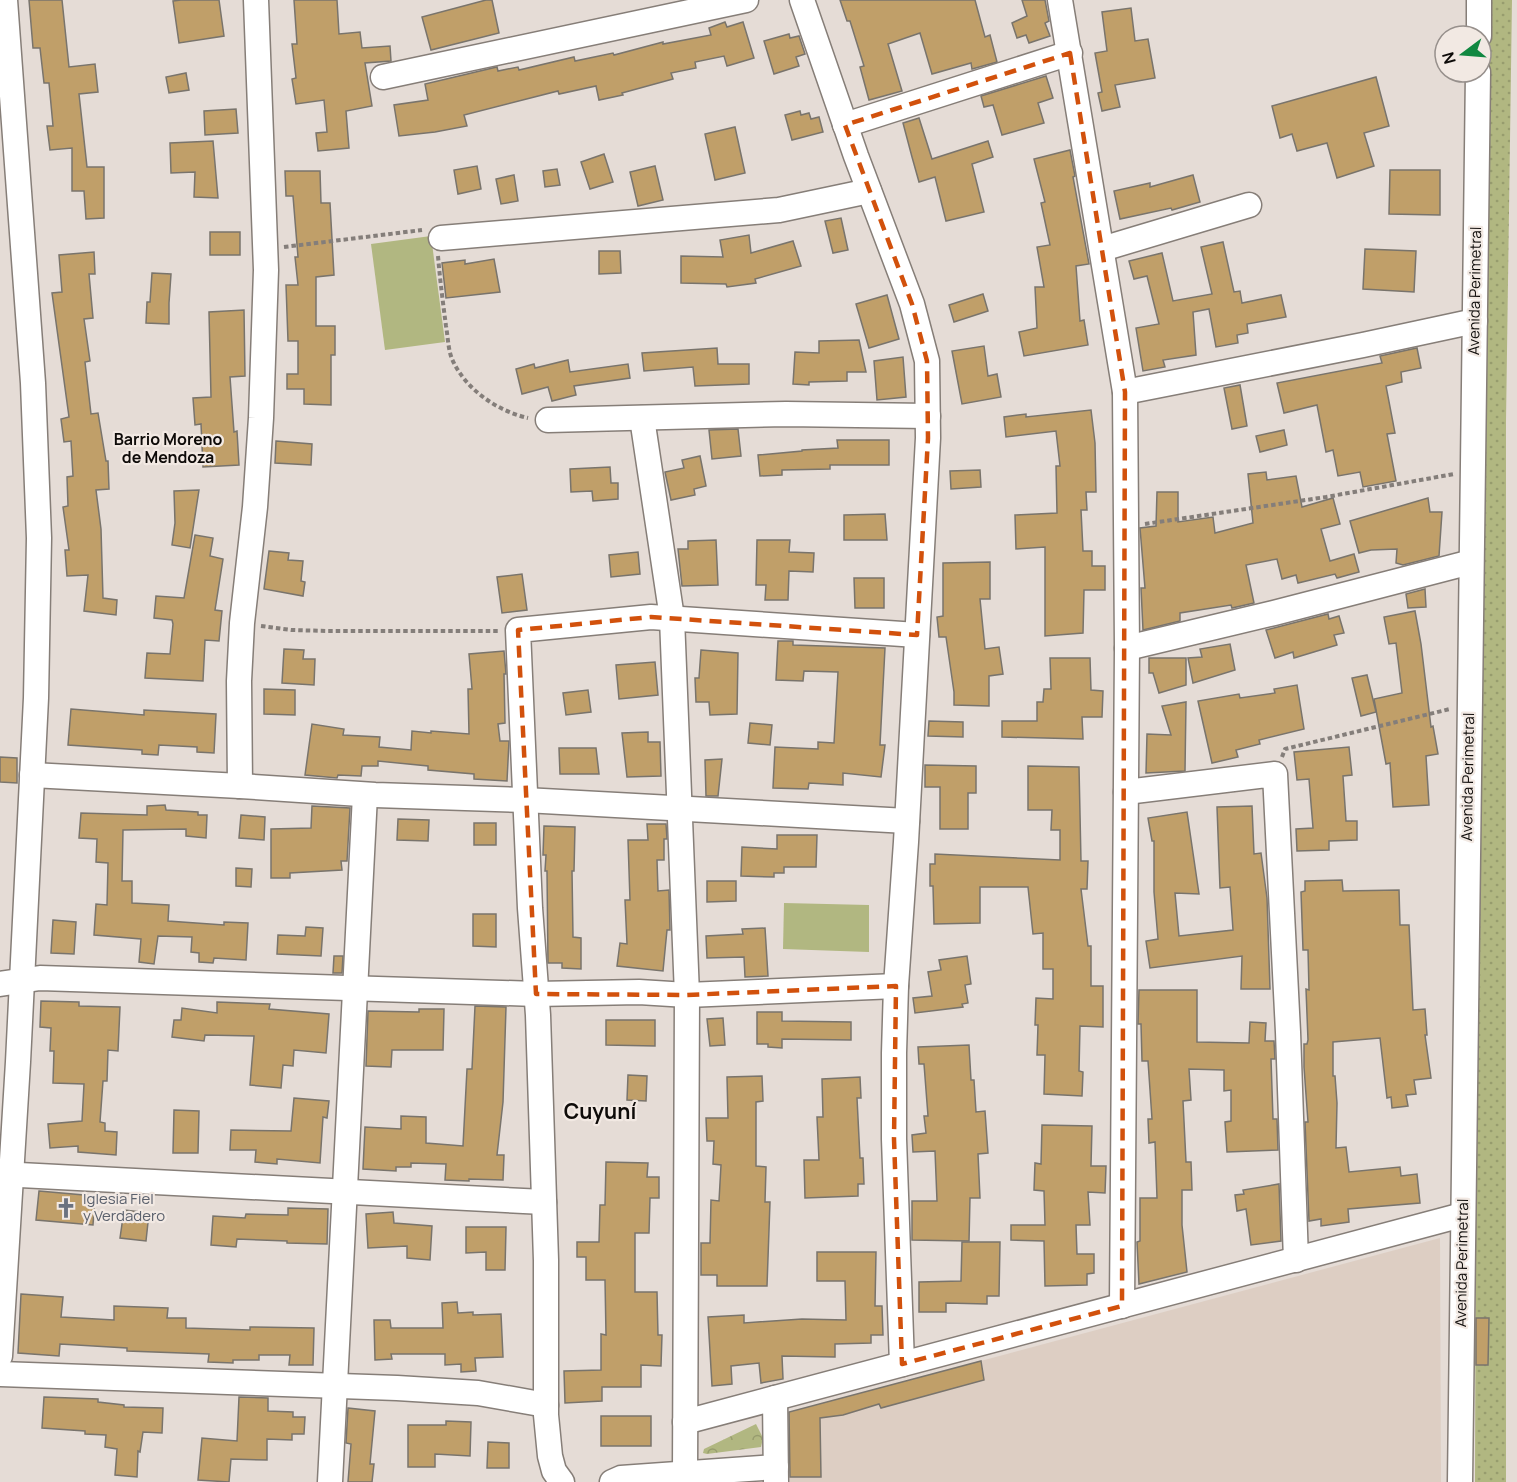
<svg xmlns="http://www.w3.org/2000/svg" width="1517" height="1482" font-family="Manrope,sans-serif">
<defs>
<pattern id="grass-dots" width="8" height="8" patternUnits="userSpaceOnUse" patternTransform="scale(1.5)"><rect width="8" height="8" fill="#b1b781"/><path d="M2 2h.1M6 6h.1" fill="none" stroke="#979c6e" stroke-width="1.8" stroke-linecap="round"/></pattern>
<pattern id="forest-crowns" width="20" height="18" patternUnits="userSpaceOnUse" patternTransform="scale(1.5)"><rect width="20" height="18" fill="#b1b781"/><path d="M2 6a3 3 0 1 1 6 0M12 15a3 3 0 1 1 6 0" fill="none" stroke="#979c6e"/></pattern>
</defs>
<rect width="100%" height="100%" fill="#e5dcd6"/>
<polygon fill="#ddcec3" points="1440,1238 1441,1482 790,1482 790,1412"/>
<polygon fill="url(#grass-dots)" points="1489,0 1512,0 1506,422 1506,1482 1475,1482 1478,499 1487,17"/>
<polygon fill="url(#forest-crowns)" points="756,1424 763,1438 761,1447 707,1454 703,1453 704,1449"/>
<g fill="#b1b781">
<polygon points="431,236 445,342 385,350 371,244"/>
<polygon points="784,903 869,905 869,952 783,949"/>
</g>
<g fill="#c09f69" stroke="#79746c" stroke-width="1.5">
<polygon points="29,0 62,0 69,67 95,64 98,92 79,94 87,167 104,167 104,218 86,219 84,191 72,191 72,148 50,150 47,126 53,126 49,83 44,83 40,48 33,48"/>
<polygon points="181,0 219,0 224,36 179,43 173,1"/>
<polygon points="294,0 337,0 339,34 360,32 362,48 390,46 391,61 365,63 372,106 346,111 349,148 318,151 316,133 327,132 324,100 296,104 292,79 296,78 292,44 297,44"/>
<polygon points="486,0 492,0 499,33 431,50 422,17"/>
<polygon points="840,0 975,0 985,37 990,35 997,62 972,69 971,63 932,74 920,33 888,44 902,91 869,100 860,67 864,66 850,21 847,21"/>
<polygon points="1022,0 1045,0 1049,21 1045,23 1050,36 1029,43 1026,35 1017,38 1012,23 1027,16"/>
<polygon points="1131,8 1135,41 1148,39 1155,78 1115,85 1120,107 1102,111 1098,93 1102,92 1095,53 1107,51 1102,12"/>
<polygon points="725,22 727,27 743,22 754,58 727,66 724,56 695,62 696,68 671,73 673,79 622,93 623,95 599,100 596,86 559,94 558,91 464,115 467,126 435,132 399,136 394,105 428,100 425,84 497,67 498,71 518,67 519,70 574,57 575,61 613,53 614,55 663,42 663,44 711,35 709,28"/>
<polygon points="789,34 790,38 799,36 805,54 796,57 799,66 774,74 764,41"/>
<polygon points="186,73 189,90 169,93 166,77"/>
<polygon points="1046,76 1053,98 1038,103 1044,123 1002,135 993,105 984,107 981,96"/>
<polygon points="1376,77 1389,126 1364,133 1374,166 1337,178 1327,143 1297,151 1292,134 1280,138 1272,106"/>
<polygon points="236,109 238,133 205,135 204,111"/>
<polygon points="800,111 801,115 809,113 811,119 819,117 823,132 792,140 785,115"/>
<polygon points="919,118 932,159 988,141 993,157 972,164 984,212 946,221 935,177 919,182 912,157 903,123"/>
<polygon points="735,127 745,173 715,180 705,134"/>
<polygon points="213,141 218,198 194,197 195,172 171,173 170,143"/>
<polygon points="1070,150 1075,176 1073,177 1089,264 1076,266 1080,321 1084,320 1088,345 1024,356 1019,332 1037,328 1035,287 1044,287 1037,247 1050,245 1041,203 1045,202 1034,159"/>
<polygon points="604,154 613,182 590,189 581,162"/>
<polygon points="477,166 481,189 458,194 454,170"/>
<polygon points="655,166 663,200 638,206 630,172"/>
<polygon points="557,169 560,185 545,187 543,171"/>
<polygon points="1390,170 1440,170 1440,215 1389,214"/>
<polygon points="285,171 320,171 321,203 330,203 334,275 316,277 316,326 335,326 335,355 331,355 331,405 304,404 304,389 287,389 287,374 298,374 298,341 288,341 286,285 298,285 295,257 298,257 293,196 286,196"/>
<polygon points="514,175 518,201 501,204 496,179"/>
<polygon points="1193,175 1200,202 1172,210 1171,208 1120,219 1114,191 1150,183 1150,187"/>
<polygon points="841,218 848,250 833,253 825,221"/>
<rect x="210" y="232" width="30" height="23"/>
<polygon points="749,235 751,253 793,241 801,266 755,279 756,283 727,287 726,284 681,283 681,256 723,257 720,240"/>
<polygon points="1223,242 1234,292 1240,291 1242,303 1281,295 1286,317 1247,324 1248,333 1237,335 1238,343 1216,347 1209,309 1193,312 1196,355 1163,360 1165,367 1143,371 1136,328 1159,324 1147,276 1134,279 1129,261 1162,253 1173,301 1212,294 1201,247"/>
<polygon points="1365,249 1416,251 1414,292 1363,289"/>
<polygon points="599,251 620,251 621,273 599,274"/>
<polygon points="94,252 95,274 89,274 93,318 84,319 90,361 85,362 91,414 98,413 106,461 108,461 109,489 96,490 101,529 103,598 117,600 116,615 84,611 88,575 67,576 65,550 69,550 63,507 68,506 67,477 73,476 71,441 64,442 61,419 69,417 52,293 62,292 59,255"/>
<polygon points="494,259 500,292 446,298 442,263 465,260 465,264"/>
<polygon points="152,273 171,274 169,303 169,324 146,323 147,302 150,302"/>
<polygon points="983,294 988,311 954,322 949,305"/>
<polygon points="887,295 899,339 869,348 856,304"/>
<polygon points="244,310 245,376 230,377 234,432 237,431 239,465 203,467 201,424 195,425 193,398 211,397 209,312"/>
<polygon points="859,340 866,372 847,372 847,381 809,382 809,385 793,384 795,352 819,353 819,341"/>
<polygon points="984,346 988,376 997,374 1001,397 962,404 952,351"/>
<polygon points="717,348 718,364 749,364 749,384 695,386 693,367 644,371 642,353"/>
<polygon points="1417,348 1421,368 1401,372 1402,382 1386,386 1395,433 1387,434 1396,481 1363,487 1360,472 1338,476 1333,450 1326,452 1317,405 1284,413 1277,383 1382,363 1380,356"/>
<polygon points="903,357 906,397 877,400 874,361"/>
<polygon points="568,360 570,372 628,364 630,378 574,386 576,395 552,401 548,387 522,394 516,369 534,364 535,368"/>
<polygon points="1240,385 1247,426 1232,429 1224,388"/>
<polygon points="1091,410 1095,443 1096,492 1086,492 1087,510 1081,510 1083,551 1092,551 1092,566 1105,566 1105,590 1084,590 1083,633 1045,636 1045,547 1016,549 1015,515 1057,513 1056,466 1060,466 1056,431 1006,437 1004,417 1026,414 1026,417"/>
<polygon points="738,429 741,456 712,459 709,430"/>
<polygon points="1284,430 1287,445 1260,452 1256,436"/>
<polygon points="837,440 889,440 889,465 830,465 830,469 782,470 782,475 760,476 758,455 802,451 802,450 838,448"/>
<polygon points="276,441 312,444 311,465 275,463"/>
<polygon points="700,456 706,486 694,489 695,495 671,500 665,472 684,468 682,460"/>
<polygon points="610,467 611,483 618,483 618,499 593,501 592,491 571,492 570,469"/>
<polygon points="980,470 981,487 951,489 950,471"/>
<polygon points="1266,472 1267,480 1296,476 1302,507 1333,498 1340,524 1321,529 1330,561 1354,554 1359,572 1337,578 1335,574 1298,583 1296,575 1282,579 1277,559 1246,565 1254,603 1232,608 1231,605 1180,613 1180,621 1143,630 1141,588 1145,588 1140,528 1156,526 1157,492 1178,492 1178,522 1213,517 1215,533 1253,523 1248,474"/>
<polygon points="199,490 190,548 172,545 175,523 174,491"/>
<polygon points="1428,498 1430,512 1442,512 1439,556 1403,565 1396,563 1397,549 1371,550 1359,553 1350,521"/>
<polygon points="885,514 887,540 844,540 844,515"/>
<polygon points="195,535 213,538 210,556 223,559 215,610 222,611 219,641 205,640 203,681 145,678 147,653 170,654 173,624 172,620 154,618 156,596 184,598"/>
<polygon points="716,540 718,585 682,586 678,549 688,549 688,541"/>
<polygon points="757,540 790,540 789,552 814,553 813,572 789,571 788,600 765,600 766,585 756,585"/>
<polygon points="269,551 289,553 288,560 303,561 301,581 305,582 303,596 264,589"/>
<polygon points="638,552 640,574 611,577 609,555"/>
<polygon points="990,562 990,599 980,599 985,649 999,647 1003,674 989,676 989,706 954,705 954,692 946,637 939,637 937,617 943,616 943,563"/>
<polygon points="522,574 527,610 502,613 497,577"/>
<polygon points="854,578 884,578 884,608 855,608"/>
<polygon points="1425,589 1426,607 1408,608 1406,594"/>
<polygon points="1415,611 1421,644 1431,727 1433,726 1438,754 1426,756 1429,805 1393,807 1390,763 1386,764 1374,699 1402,693 1396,643 1389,644 1384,617"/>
<polygon points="1328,614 1329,619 1339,616 1344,633 1334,635 1337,645 1294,658 1293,652 1275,658 1266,630"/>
<polygon points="778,641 793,641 793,645 885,648 880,745 885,745 881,777 843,773 843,785 809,783 808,789 773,788 775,747 818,749 818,742 834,743 838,672 804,671 803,681 776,680"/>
<polygon points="1230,644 1235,670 1193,683 1188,658 1202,657 1200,649"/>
<polygon points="284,649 304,650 303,659 315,659 314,685 282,683"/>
<polygon points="701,650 738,653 737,714 710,715 709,702 696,702 695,678 699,678"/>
<polygon points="504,651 506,674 504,674 505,723 498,724 500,741 509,741 507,781 474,779 474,774 428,770 428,766 378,761 378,766 362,766 361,776 338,775 337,778 305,775 312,724 344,729 343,735 380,737 379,747 411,750 412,731 431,733 431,731 469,734 468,689 472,689 469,654"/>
<polygon points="1050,658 1090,658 1091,690 1103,691 1102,717 1082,717 1083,739 1002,737 1002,721 1037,721 1037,702 1043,702 1044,689 1051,689"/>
<polygon points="1149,658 1186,658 1186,685 1159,693 1153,673 1149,673"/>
<polygon points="655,662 658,695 619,699 616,665"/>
<polygon points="1367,675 1376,712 1361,716 1352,678"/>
<polygon points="1297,685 1304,729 1259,740 1260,744 1236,750 1238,757 1212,763 1198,701 1239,694 1240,698 1275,693 1274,689"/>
<polygon points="264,689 295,690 295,715 264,714"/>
<polygon points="588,690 591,712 566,715 563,693"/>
<polygon points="1186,702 1185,771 1146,773 1147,734 1171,735 1162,706"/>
<polygon points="71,709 144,715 144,710 216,714 214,753 197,752 197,747 159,745 158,755 142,754 142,750 68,745"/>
<polygon points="929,721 963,722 963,737 928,736"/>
<polygon points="750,723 772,725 770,745 748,743"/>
<polygon points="648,732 648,742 660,742 661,776 627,777 622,733"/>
<polygon points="1349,747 1352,775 1343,776 1346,821 1357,821 1357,840 1329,841 1329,850 1297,851 1296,829 1313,828 1309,779 1297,780 1294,752"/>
<polygon points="559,748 596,748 599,774 560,774"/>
<polygon points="0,757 17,758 17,783 0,782"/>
<polygon points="722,759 718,796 706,796 705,760"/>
<polygon points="925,765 976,766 976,793 968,793 968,829 940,829 940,787 925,787"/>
<polygon points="1028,766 1079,767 1081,861 1088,861 1087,889 1081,889 1088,946 1091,946 1091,986 1103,986 1103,1027 1080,1026 1079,1071 1083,1072 1082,1096 1044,1094 1045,1055 1037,1055 1038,1025 1035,1025 1036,998 1053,999 1053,969 1043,969 1043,933 1033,934 1028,887 980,887 980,923 934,924 933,886 930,886 930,864 935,864 935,854 1060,860 1060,830 1051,830 1052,810 1028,810"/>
<polygon points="165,805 166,810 198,812 198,815 207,815 206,838 186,836 186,829 123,830 122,881 132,881 132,903 169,905 168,921 224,925 224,922 248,923 246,960 214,958 213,963 199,962 199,953 191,952 192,937 158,936 154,964 139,962 141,939 94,935 96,904 107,905 108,863 96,862 97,839 79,838 81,813 147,815 147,806"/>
<polygon points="312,806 350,808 347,861 341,861 342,870 290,873 290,878 271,878 271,829 311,828"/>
<polygon points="1252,806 1254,854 1261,853 1267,898 1270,989 1241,989 1242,956 1150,968 1146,941 1158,939 1154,892 1154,841 1152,841 1148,818 1187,812 1199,894 1175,893 1179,936 1233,930 1230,887 1220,888 1217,807"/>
<polygon points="241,815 265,817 264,840 239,838"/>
<polygon points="398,819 429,820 428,841 397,840"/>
<rect x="474" y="823" width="22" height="22"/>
<polygon points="647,824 666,824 667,839 664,839 664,860 657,860 658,891 669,890 670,930 667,930 663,971 617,966 620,943 627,944 625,900 630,900 628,840 648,840"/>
<polygon points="544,826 575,827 574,871 572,871 573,937 581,938 581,969 562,968 562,963 548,963 547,871 545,871 546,855 543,855"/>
<polygon points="777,835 817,835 816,867 784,867 784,873 774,873 774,877 741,876 742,847 777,849"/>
<polygon points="236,868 252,869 251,887 236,886"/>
<polygon points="1342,880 1343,891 1399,890 1400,925 1409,925 1413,1010 1425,1009 1427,1035 1425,1035 1431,1078 1414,1080 1416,1094 1406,1095 1408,1106 1392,1108 1391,1097 1387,1098 1380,1038 1333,1042 1333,1076 1335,1076 1337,1103 1336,1148 1346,1147 1349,1172 1400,1167 1401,1176 1417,1174 1420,1203 1348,1209 1349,1222 1321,1226 1321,1219 1309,1221 1305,1122 1308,1122 1304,1067 1304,1044 1307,1044 1308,1040 1306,989 1309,990 1308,950 1303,950 1301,892 1305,891 1305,881"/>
<polygon points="707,881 736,881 736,901 707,902"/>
<polygon points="473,914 496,914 496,947 473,946"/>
<polygon points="53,920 76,922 74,954 51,953"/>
<polygon points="306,927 323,928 321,956 277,954 278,935 305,936"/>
<polygon points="765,928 768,976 745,977 744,957 707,958 706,936 743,934 742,929"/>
<polygon points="334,956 343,956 342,973 333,973"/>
<polygon points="967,956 971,984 965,985 968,1003 962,1004 963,1007 915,1013 913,998 932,996 928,972 941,970 939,960"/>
<polygon points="1139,990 1197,990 1197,1042 1249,1043 1250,1022 1266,1023 1265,1041 1274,1041 1275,1059 1271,1059 1273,1119 1277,1119 1278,1150 1227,1152 1225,1122 1231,1121 1231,1090 1224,1091 1224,1070 1189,1069 1191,1100 1183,1101 1186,1162 1191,1162 1192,1190 1182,1190 1182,1225 1187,1272 1139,1284 1137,1242 1140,1241 1140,1198 1157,1198 1155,1142 1149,1143 1148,1119 1152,1119 1148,1061 1142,1061 1141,1024 1138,1024"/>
<polygon points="41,1001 79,1002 79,1006 120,1007 118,1051 108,1050 107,1081 103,1081 100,1122 105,1123 105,1131 117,1132 116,1155 78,1152 78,1146 50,1148 48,1124 82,1121 84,1084 53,1083 54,1051 50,1051 51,1028 40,1027"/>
<polygon points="217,1002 270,1004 269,1009 329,1014 326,1053 294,1050 293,1066 283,1065 281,1088 250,1085 254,1036 205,1035 204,1041 172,1037 174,1020 181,1020 182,1008 217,1013"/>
<polygon points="475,1006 506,1007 503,1102 497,1155 504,1155 503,1180 469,1179 469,1181 445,1180 446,1164 411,1163 411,1167 396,1167 396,1171 363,1169 365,1127 401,1129 401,1116 426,1117 426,1143 463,1146 467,1069 472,1069"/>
<polygon points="419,1009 444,1009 443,1050 392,1050 391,1067 366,1066 368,1011 419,1012"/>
<polygon points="757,1012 782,1012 782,1021 851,1022 851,1040 782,1039 782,1048 768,1047 768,1044 757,1044"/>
<polygon points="723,1018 725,1045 710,1046 707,1019"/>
<polygon points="606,1020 655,1020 655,1046 606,1045"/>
<polygon points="969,1045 971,1080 974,1080 976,1112 985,1111 988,1153 978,1154 980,1198 970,1198 969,1241 912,1240 912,1201 937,1201 935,1151 913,1152 912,1135 926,1133 924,1116 928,1116 924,1064 919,1064 918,1047"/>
<polygon points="628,1075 647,1076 646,1101 627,1100"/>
<polygon points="762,1076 763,1101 756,1102 756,1166 766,1167 765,1202 770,1202 767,1286 717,1286 717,1275 701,1275 701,1243 710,1243 711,1200 719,1201 721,1165 713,1164 714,1141 707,1141 706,1118 728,1118 727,1077"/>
<polygon points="860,1077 861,1098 857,1098 860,1158 863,1158 864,1184 858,1184 858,1196 805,1198 804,1160 819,1160 817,1117 823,1117 822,1079"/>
<polygon points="294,1098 329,1101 327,1118 323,1117 320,1163 277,1159 277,1164 255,1162 256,1150 230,1150 231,1130 291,1131"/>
<polygon points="174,1110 199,1111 198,1153 173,1153"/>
<polygon points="1042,1125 1092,1126 1091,1166 1106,1166 1105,1193 1088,1192 1090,1225 1076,1225 1077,1254 1094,1254 1094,1273 1087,1274 1087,1285 1045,1286 1044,1241 1011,1240 1011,1225 1045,1225 1044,1191 1034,1190 1035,1163 1041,1164"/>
<polygon points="606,1162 648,1163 647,1177 659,1177 659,1198 650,1198 649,1233 635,1233 635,1292 657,1292 658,1335 662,1335 661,1366 641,1365 641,1387 602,1387 602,1401 565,1403 564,1371 601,1370 601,1334 606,1335 605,1280 586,1280 586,1257 577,1257 577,1242 599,1242 600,1205 605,1205"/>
<polygon points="1279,1184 1281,1241 1251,1245 1246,1209 1237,1211 1235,1195 1244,1194 1243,1190"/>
<polygon points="39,1191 95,1196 93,1225 36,1220"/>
<polygon points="288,1208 328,1209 327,1244 287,1243 287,1241 237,1239 236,1247 211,1245 213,1216 245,1218 246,1214 288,1215"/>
<polygon points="124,1210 149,1213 146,1241 120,1238"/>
<polygon points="393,1212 394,1223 432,1226 430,1260 407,1258 407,1246 368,1248 366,1214"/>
<polygon points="466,1227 506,1227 505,1270 486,1270 486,1252 466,1253"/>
<polygon points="962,1242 1000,1242 999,1296 987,1296 987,1304 946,1303 946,1312 919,1312 919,1282 961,1281"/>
<polygon points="817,1252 876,1252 875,1306 882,1306 883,1335 871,1335 871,1343 835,1344 835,1357 782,1356 783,1379 761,1383 759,1363 731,1366 732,1384 712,1386 708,1317 744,1315 744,1323 802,1319 846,1320 845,1281 817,1281"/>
<polygon points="21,1294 63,1297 61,1317 114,1320 114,1306 168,1308 167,1318 186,1318 186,1328 250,1330 250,1327 314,1328 313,1365 289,1365 290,1355 259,1355 259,1360 233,1360 233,1363 208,1362 209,1354 127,1351 127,1348 60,1344 59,1356 18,1353"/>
<polygon points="457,1302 458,1313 473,1312 473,1315 501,1314 503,1357 475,1358 476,1371 461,1372 461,1364 445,1365 445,1354 391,1354 392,1359 375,1360 374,1320 390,1320 391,1328 443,1328 442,1303"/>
<polygon points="1476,1318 1489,1318 1488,1365 1476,1365"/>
<polygon points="981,1361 984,1380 881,1408 879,1404 843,1415 820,1418 821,1477 790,1477 789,1412"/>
<polygon points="44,1397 98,1399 98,1402 124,1405 124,1407 163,1408 162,1433 143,1432 140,1452 138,1451 137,1477 115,1475 117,1449 105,1447 106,1435 85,1434 85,1431 42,1428"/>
<polygon points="239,1397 268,1398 268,1411 293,1412 293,1417 305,1417 304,1434 292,1434 292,1440 267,1439 267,1460 231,1459 229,1482 198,1480 202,1438 237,1441"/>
<polygon points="348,1408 375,1411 370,1464 374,1464 372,1482 348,1482 351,1444 346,1443"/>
<rect x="601" y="1416" width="50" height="30"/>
<polygon points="446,1421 471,1422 470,1456 435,1454 435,1467 408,1467 408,1425 446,1425"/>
<polygon points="488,1442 509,1443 509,1468 487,1468"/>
</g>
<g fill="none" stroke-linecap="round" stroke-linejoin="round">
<g stroke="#867e78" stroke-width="27">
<g id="minor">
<polyline points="802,0 856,156 912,304 927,361 928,438 906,842 896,986 894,1053 894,1139 902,1364"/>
<polyline points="1060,0 1125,392 1127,648 1122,1306"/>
<polyline points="1479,36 1479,0"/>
<polyline points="383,77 746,0"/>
<polyline points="845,125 1070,53"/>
<polyline points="441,238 779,210 869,191"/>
<polyline points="1102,249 1249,205"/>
<polyline points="1125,392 1363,345 1475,321"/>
<polyline points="642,418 672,618 687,995 685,1474"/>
<polyline points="548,420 786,414 928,416"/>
<polyline points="1127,648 1274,613 1471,562"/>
<polyline points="32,775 240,786 375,795 525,800 907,821"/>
<polyline points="240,786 239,681 242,623 255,507 261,418 266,270 256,0"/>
<polyline points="1126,792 1275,774 1288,1032 1296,1260"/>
<polyline points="0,984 40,978 536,994 639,992 687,995 896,986"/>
<polyline points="0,1174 544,1202"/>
<polyline points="0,1356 18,1062 36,698 39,538 33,383 5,0"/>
<polyline points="0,1374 397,1388 478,1393 546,1405"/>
<polyline points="775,1398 776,1482"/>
<polyline points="685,1422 1462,1215"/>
<polyline points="330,1482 365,795"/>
<polyline points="562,1482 554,1471 550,1456 546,1415 546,1260 538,1015 530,908 518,630 651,617 917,635"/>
<polyline points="612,1482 621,1478 776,1467"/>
<polyline points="1460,1482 1478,72"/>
</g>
</g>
<g stroke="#847e7a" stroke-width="4" stroke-dasharray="4.5 3" stroke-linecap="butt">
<polyline points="284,247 422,230"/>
<path d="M 438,256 C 440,280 443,303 446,326 C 448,337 448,349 452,359 C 465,389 497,411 528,418"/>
<polyline points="1145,524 1326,497 1454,474"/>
<polyline points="261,626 291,630 328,631 500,631"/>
<polyline points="1282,757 1285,749 1450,709"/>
</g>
<use href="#minor" stroke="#fff" stroke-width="24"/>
</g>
<path fill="none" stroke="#d2510c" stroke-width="4.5" stroke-dasharray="12 8" stroke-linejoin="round" d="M 1070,53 L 1125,392 L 1122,1306 L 902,1364 L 894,1139 L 896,986 L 687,995 L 536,994 L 518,630 L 651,617 L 917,635 L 928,438 L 927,361 L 912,304 L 845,125 Z"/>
<defs>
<g id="church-bare" transform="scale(1.62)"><path d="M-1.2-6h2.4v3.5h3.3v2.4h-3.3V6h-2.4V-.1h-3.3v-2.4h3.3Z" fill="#6b7280" stroke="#f2e9e3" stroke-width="2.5" paint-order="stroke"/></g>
</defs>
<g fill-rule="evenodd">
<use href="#church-bare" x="66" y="1208"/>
</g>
<g text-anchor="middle" stroke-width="4.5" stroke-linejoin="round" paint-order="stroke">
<g font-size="15" fill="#0e0b09" stroke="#f2e9e3">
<text transform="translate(1475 291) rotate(-89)" y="5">Avenida Perimetral</text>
<text transform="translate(1468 777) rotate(-89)" y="5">Avenida Perimetral</text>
<text transform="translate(1462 1263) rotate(-89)" y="5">Avenida Perimetral</text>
</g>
<g font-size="15" fill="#5b616d" stroke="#f2e9e3" text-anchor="start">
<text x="83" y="1204">Iglesia Fiel<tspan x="83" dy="17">y Verdadero</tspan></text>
</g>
<g font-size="16" font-weight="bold" fill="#0e0b09" stroke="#f2e9e3">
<text x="168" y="445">Barrio Moreno<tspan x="168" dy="18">de Mendoza</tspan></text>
</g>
<g font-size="21" font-weight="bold" fill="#0e0b09" stroke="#f2e9e3">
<text x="600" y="1119">Cuyuní</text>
</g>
</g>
<g transform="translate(1463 54) rotate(254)"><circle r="28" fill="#f2e9e3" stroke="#97908c" stroke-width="1.5"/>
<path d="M0-4.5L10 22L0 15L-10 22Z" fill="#118841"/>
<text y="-9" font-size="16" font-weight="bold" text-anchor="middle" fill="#0e0b09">N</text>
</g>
</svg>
